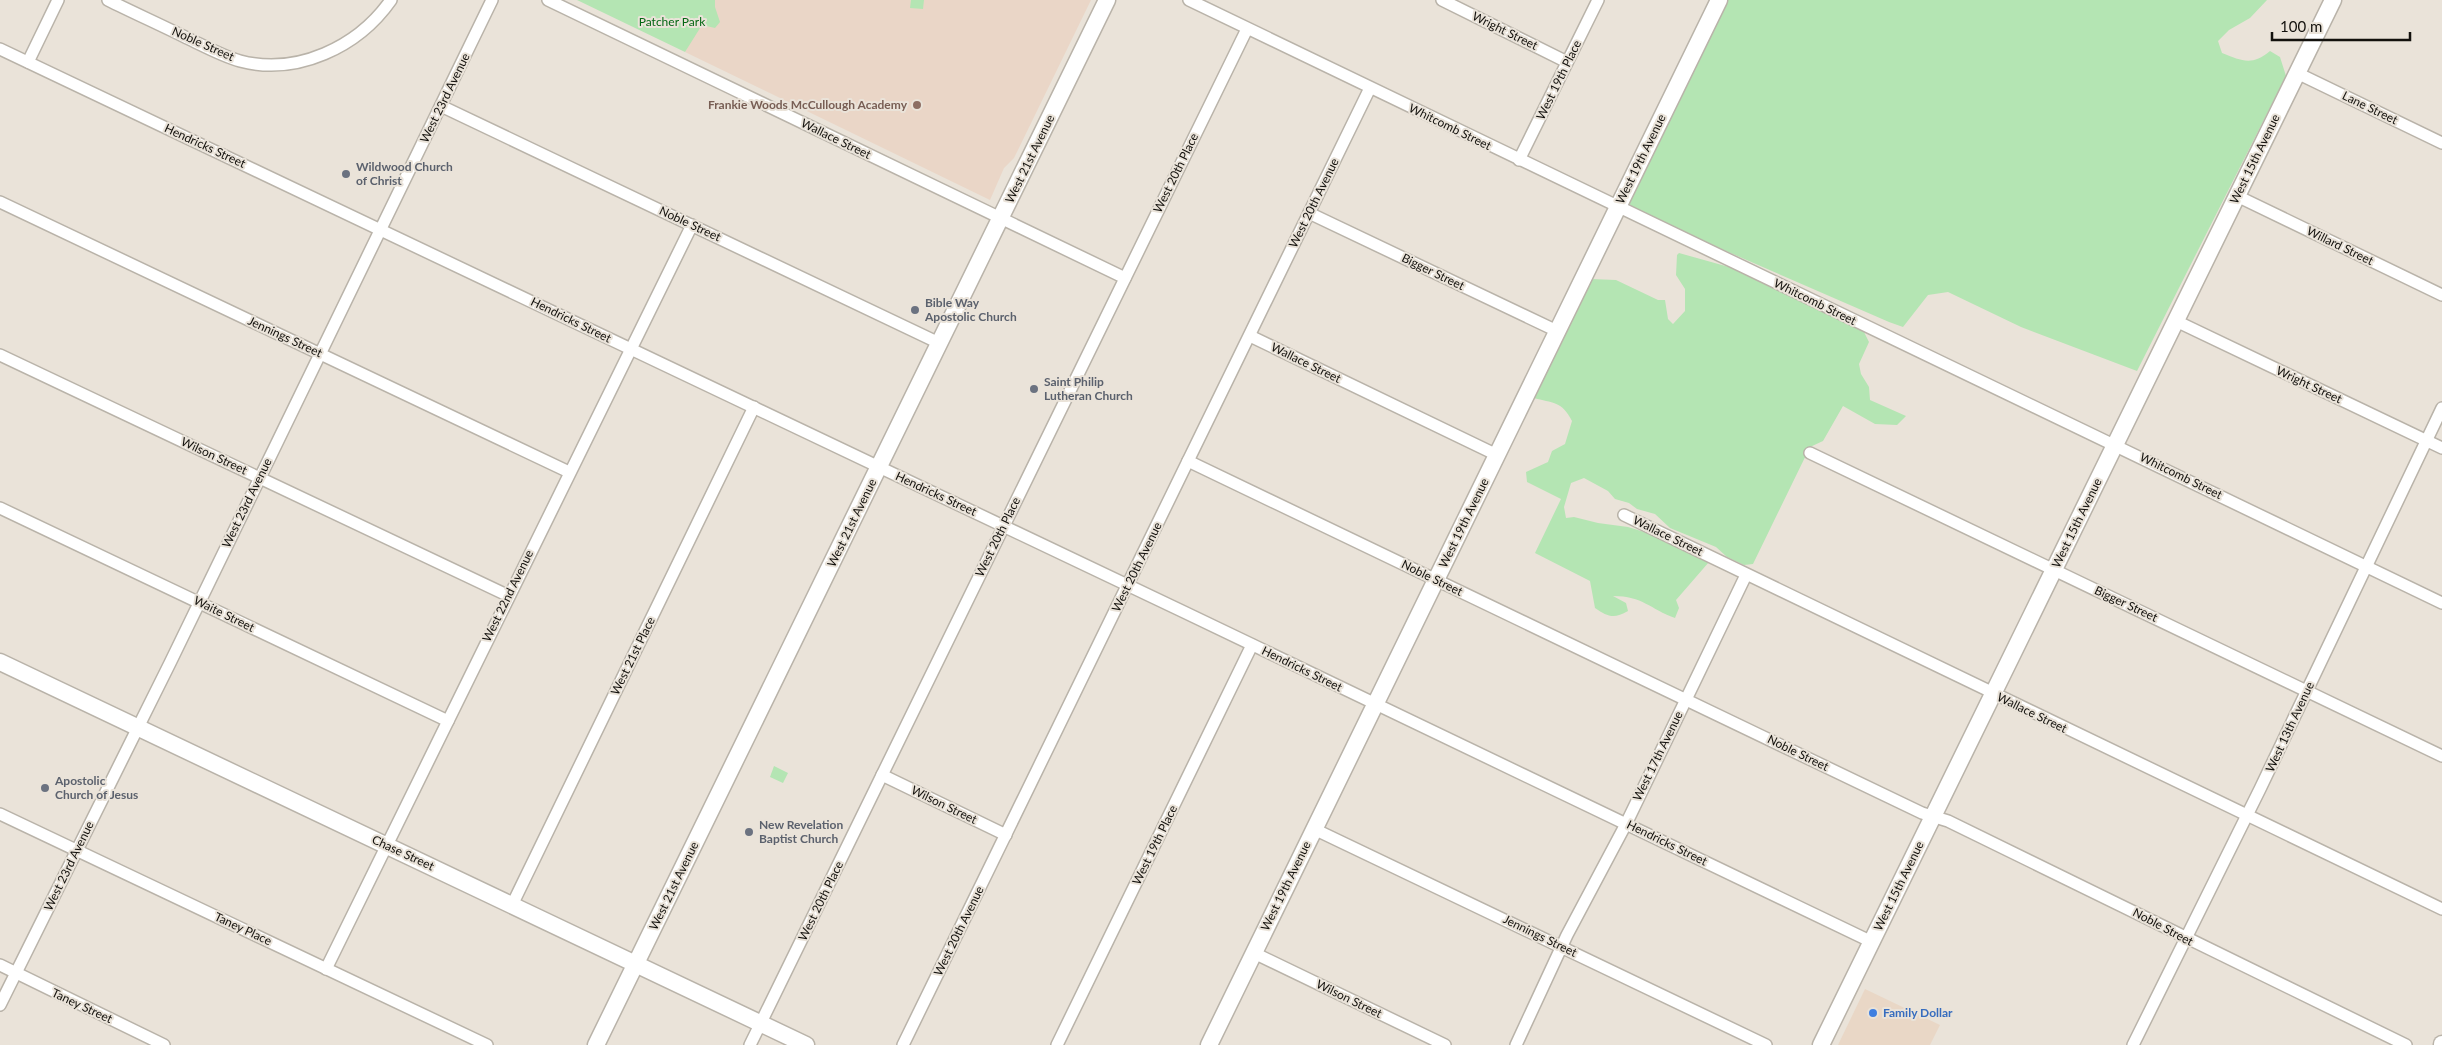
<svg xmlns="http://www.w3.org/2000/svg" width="2442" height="1045" font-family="Lato,sans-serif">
<rect width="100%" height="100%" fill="#eae3d9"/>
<polygon fill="#e9d7c6" points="1865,989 1940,1025 1930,1045 1838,1045"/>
<polygon fill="#ead6c7" points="710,0 1091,0 1014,158 1004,168 990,200 685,52"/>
<g fill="#b4e5b3">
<polygon points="577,0 715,0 715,7 720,22 715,28 702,25 685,52"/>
<polygon points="911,0 924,0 923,9 910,8"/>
<path d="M 1725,0 L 2267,0 L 2250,18 L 2229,30 L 2218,41 L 2222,53 C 2242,61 2252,66 2270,51 L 2280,57 L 2286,76 L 2137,371 L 2021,327 L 1948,292 L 1928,295 L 1903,327 L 1889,322 L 1680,231 L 1627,205 Z"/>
<path d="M 1679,253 L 1729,267 L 1864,332 L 1869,342 L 1859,364 L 1861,374 L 1869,387 L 1870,400 L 1906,416 L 1897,425 L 1875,424 L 1843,406 L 1823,441 L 1810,447 L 1753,564 L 1744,565 L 1727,557 L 1716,547 L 1670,528 L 1655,514 L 1637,509 L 1629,503 L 1615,499 L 1608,491 L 1584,478 L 1571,483 L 1564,507 L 1566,518 L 1574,517 L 1598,523 L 1628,527 L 1651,534 L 1709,562 L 1676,600 L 1679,608 L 1675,618 C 1650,609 1643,596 1613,596 L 1626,603 L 1628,611 C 1614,619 1608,617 1595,608 L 1590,581 L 1535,553 L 1561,499 L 1527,482 L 1526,472 L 1548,462 L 1552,451 L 1565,444 L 1572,421 C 1562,401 1553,403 1533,398 L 1591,279 L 1616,280 L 1658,300 L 1665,300 L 1668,319 L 1673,324 L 1685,311 L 1685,289 L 1676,275 L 1677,255 Z"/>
<polygon points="774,766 788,773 783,783 770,777"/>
</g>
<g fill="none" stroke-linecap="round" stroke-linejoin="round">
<g stroke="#b9b3a9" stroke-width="14">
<g id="street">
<path d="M 108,0 C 134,13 161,25 187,38 C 204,46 222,56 240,61 C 297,76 358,47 391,0"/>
<polyline points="548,0 1125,278"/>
<polyline points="1189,0 2442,603"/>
<polyline points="1442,0 1567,62"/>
<polyline points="0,49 1184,612 1872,942"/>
<polyline points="28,62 58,0"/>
<polyline points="2297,73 2442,143"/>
<polyline points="441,106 939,343"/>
<polyline points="1519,160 1598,0"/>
<polyline points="2237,196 2442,295"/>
<polyline points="0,202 569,472"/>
<polyline points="1309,213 1557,331"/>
<polyline points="2176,321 2442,448"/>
<polyline points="1250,336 1497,455"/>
<polyline points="0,355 509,596"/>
<polyline points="1810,453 2442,756"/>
<polyline points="1188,461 1922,813 1948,821 2406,1045"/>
<polyline points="0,508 448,721"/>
<polyline points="1624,515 2442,909"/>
<polyline points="882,775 1006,835"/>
<polyline points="0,814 487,1045"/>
<polyline points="1314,829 1766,1045"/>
<polyline points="512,905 754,407"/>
<polyline points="1254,953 1445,1045"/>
<polyline points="0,965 164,1045"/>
<polyline points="326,969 692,225"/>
<polyline points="0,1005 170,663 492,0"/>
<polyline points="750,1045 1247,29"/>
<polyline points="903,1045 1370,88"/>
<polyline points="1057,1045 1252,645"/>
<polyline points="1516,1045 1567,935 1626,824 1746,575"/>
<polyline points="2133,1045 2260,789 2442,408"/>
</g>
</g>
<g stroke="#b9b3a9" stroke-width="19">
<g id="secondary">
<polyline points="0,662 806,1045"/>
<polyline points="596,1045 1107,0"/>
<polyline points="1209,1045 1719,0"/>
<polyline points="1821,1045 2333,0"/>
<polyline points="2442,1045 2442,1044"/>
</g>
</g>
<use href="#street" stroke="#fff" stroke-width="11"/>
<use href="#secondary" stroke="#fff" stroke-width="16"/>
</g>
<circle fill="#8d6e63" stroke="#eae3d9" stroke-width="2" cx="917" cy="105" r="5"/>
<g fill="#6b7280" stroke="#eae3d9" stroke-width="2">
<circle cx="346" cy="174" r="5"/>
<circle cx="915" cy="310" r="5"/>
<circle cx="1034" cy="389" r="5"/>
<circle cx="45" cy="788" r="5"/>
<circle cx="749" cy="832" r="5"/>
</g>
<circle fill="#3f7fe0" stroke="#eae3d9" stroke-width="2" cx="1873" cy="1013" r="5"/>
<g text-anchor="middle" stroke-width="4" stroke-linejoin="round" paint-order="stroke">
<g font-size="12" fill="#046714" stroke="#eae3d9">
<text x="672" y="26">Patcher Park</text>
</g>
<g font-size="12" fill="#13110d" stroke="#eae3d9">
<text transform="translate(1505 31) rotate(26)" y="4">Wright Street</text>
<text transform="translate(203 44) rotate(24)" y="4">Noble Street</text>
<text transform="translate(1559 80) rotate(-64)" y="4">West 19th Place</text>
<text transform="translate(445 98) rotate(-64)" y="4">West 23rd Avenue</text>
<text transform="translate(2370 108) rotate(26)" y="4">Lane Street</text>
<text transform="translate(1450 127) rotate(26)" y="4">Whitcomb Street</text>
<text transform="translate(836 139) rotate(26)" y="4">Wallace Street</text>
<text transform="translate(205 146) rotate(25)" y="4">Hendricks Street</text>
<text transform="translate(1030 159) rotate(-64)" y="4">West 21st Avenue</text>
<text transform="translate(1641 159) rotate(-64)" y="4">West 19th Avenue</text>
<text transform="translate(2255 159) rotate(-64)" y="4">West 15th Avenue</text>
<text transform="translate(1176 173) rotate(-64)" y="4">West 20th Place</text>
<text transform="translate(1314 203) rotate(-64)" y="4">West 20th Avenue</text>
<text transform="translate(690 224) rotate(25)" y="4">Noble Street</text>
<text transform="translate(2340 246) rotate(26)" y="4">Willard Street</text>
<text transform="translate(1433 272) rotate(26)" y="4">Bigger Street</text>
<text transform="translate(1815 302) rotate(26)" y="4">Whitcomb Street</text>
<text transform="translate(571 320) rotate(26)" y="4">Hendricks Street</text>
<text transform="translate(285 337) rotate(25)" y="4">Jennings Street</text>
<text transform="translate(1306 363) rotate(26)" y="4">Wallace Street</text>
<text transform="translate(2309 385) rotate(25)" y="4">Wright Street</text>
<text transform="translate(214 456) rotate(25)" y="4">Wilson Street</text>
<text transform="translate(2181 476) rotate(26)" y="4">Whitcomb Street</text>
<text transform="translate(936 494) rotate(25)" y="4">Hendricks Street</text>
<text transform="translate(247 503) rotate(-64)" y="4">West 23rd Avenue</text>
<text transform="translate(852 523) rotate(-64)" y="4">West 21st Avenue</text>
<text transform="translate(1464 523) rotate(-64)" y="4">West 19th Avenue</text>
<text transform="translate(2077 523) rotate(-64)" y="4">West 15th Avenue</text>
<text transform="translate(1668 536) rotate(26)" y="4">Wallace Street</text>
<text transform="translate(998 537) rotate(-64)" y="4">West 20th Place</text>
<text transform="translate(1137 567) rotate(-64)" y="4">West 20th Avenue</text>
<text transform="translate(1432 578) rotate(26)" y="4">Noble Street</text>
<text transform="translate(508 596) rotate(-64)" y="4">West 22nd Avenue</text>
<text transform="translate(2126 604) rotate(25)" y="4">Bigger Street</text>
<text transform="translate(224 614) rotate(26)" y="4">Waite Street</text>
<text transform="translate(633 656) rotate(-64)" y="4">West 21st Place</text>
<text transform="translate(1302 669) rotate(26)" y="4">Hendricks Street</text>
<text transform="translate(2032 713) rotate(26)" y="4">Wallace Street</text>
<text transform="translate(2290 727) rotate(-65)" y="4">West 13th Avenue</text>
<text transform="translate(1798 753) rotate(26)" y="4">Noble Street</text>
<text transform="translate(1658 756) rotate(-64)" y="4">West 17th Avenue</text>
<text transform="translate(944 805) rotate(26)" y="4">Wilson Street</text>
<text transform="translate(1667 843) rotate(26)" y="4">Hendricks Street</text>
<text transform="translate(1155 845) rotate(-64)" y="4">West 19th Place</text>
<text transform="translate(403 853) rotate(25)" y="4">Chase Street</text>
<text transform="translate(69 866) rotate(-64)" y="4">West 23rd Avenue</text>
<text transform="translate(674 886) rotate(-64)" y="4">West 21st Avenue</text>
<text transform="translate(1286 886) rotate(-64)" y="4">West 19th Avenue</text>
<text transform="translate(1899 886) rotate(-64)" y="4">West 15th Avenue</text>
<text transform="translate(821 901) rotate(-64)" y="4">West 20th Place</text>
<text transform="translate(2163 927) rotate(28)" y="4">Noble Street</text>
<text transform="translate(243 929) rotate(25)" y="4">Taney Place</text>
<text transform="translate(959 931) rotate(-64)" y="4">West 20th Avenue</text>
<text transform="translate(1540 936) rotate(26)" y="4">Jennings Street</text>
<text transform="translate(1349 999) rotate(26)" y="4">Wilson Street</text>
<text transform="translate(82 1006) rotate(25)" y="4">Taney Street</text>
</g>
<g font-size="12" font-weight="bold" fill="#785e54" stroke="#eae3d9" text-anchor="end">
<text x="907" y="109">Frankie Woods McCullough Academy</text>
</g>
<g font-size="12" font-weight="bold" fill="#5b616d" stroke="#eae3d9" text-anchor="start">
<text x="356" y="171">Wildwood Church<tspan x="356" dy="14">of Christ</tspan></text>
<text x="925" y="307">Bible Way<tspan x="925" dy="14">Apostolic Church</tspan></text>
<text x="1044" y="386">Saint Philip<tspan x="1044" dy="14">Lutheran Church</tspan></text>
<text x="55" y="785">Apostolic<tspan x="55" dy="14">Church of Jesus</tspan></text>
<text x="759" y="829">New Revelation<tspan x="759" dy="14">Baptist Church</tspan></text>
</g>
<g font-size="12" font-weight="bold" fill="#366cbe" stroke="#eae3d9" text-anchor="start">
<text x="1883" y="1017">Family Dollar</text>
</g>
</g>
<path d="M2272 32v8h138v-8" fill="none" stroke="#13110d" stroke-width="2.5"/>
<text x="2280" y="32" font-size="15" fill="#13110d" stroke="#eae3d9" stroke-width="4" paint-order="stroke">100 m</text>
</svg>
